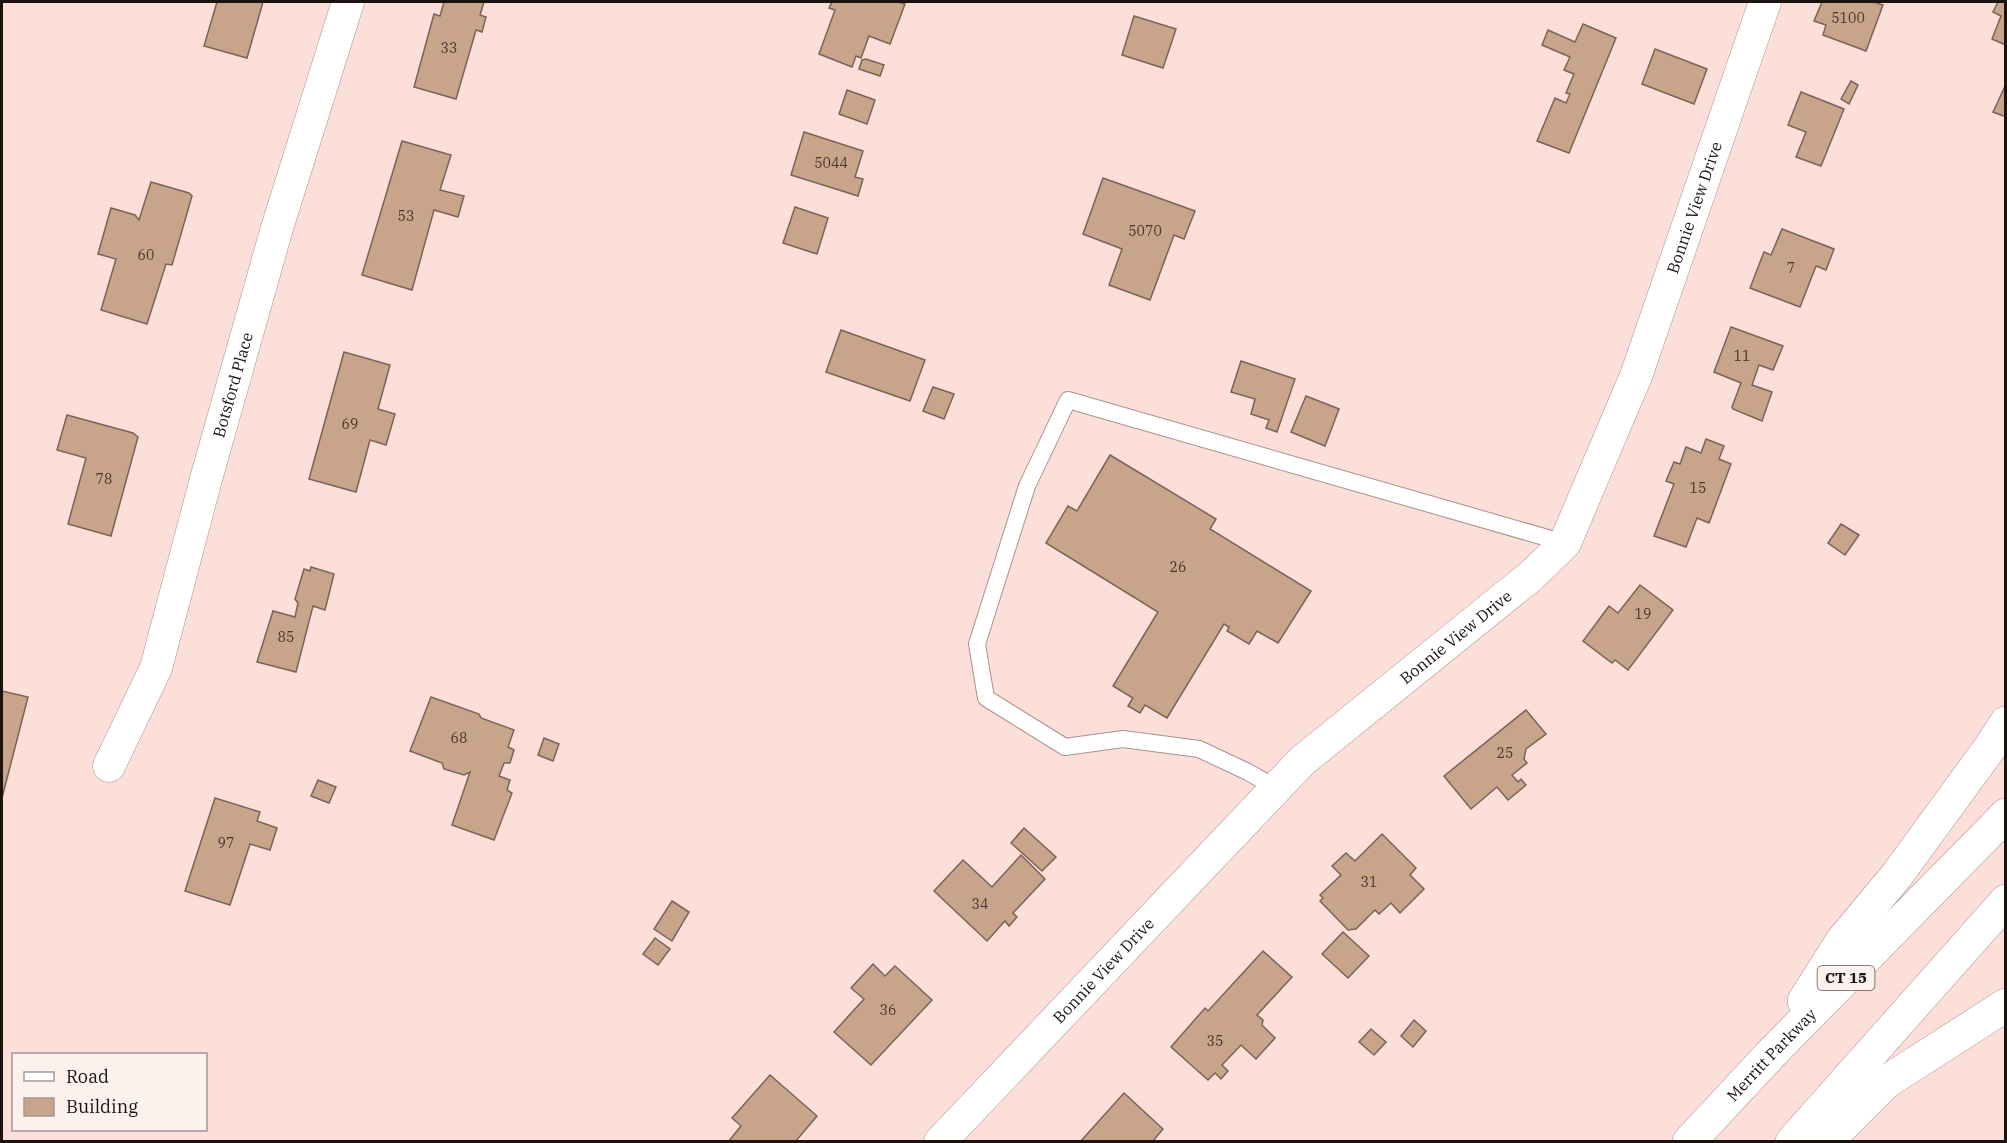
<svg xmlns="http://www.w3.org/2000/svg" width="2007" height="1143" font-family="'IBM Plex Serif',serif">
<rect width="100%" height="100%" fill="#fcdfd8"/>
<g fill="#c8a48b" stroke="#786456" stroke-width="1.5">
<polygon points="217,2 263,2 247,58 204,46"/>
<polygon points="444,2 484,2 480,15 486,17 482,32 476,30 456,99 414,87 434,14 440,16"/>
<polygon points="832,2 898,2 905,4 890,44 869,36 861,58 856,56 852,67 819,54 835,10 829,8"/>
<polygon points="1822,2 1874,2 1883,5 1866,51 1823,35 1826,25 1814,21"/>
<polygon points="1998,2 2006,2 2006,45 1992,39 2001,16 1993,12"/>
<polygon points="1134,16 1176,29 1163,68 1122,55"/>
<polygon points="1583,24 1616,38 1569,153 1537,141 1555,98 1566,103 1570,94 1566,93 1574,74 1564,70 1570,57 1542,45 1548,30 1575,42"/>
<polygon points="1655,49 1707,69 1694,104 1642,84"/>
<polygon points="866,59 884,65 880,76 859,69 862,60"/>
<polygon points="1851,81 1858,85 1849,104 1841,99"/>
<polygon points="2006,84 2006,117 1993,112"/>
<polygon points="847,90 875,100 867,124 839,114"/>
<polygon points="1801,92 1844,109 1821,166 1796,157 1806,132 1788,125"/>
<polygon points="804,132 863,151 855,177 863,179 858,196 791,175"/>
<polygon points="402,141 451,155 440,190 464,196 458,217 434,210 412,290 362,275"/>
<polygon points="1103,178 1195,211 1184,239 1174,235 1150,300 1109,285 1122,249 1083,234"/>
<polygon points="151,182 189,193 192,196 172,265 166,264 147,324 101,310 116,259 98,254 111,208 135,215 139,220"/>
<polygon points="795,207 828,218 817,254 783,243"/>
<polygon points="1782,229 1834,249 1826,270 1816,266 1800,307 1750,288 1764,252 1771,255"/>
<polygon points="1731,327 1783,346 1773,370 1759,365 1752,385 1772,392 1762,421 1733,409 1732,407 1741,383 1714,372"/>
<polygon points="841,330 925,360 910,401 826,372"/>
<polygon points="344,352 390,365 378,409 395,414 386,445 370,440 356,492 309,479"/>
<polygon points="1241,361 1295,379 1277,432 1266,428 1269,420 1251,414 1255,399 1231,392"/>
<polygon points="933,387 954,394 944,419 923,411"/>
<polygon points="1306,396 1339,409 1325,446 1291,432"/>
<polygon points="67,415 133,433 138,437 111,536 68,524 86,458 57,450"/>
<polygon points="1706,439 1724,446 1719,459 1731,464 1709,523 1697,518 1686,547 1654,536 1674,484 1666,481 1674,462 1680,464 1686,447 1701,453"/>
<polygon points="1110,455 1216,519 1210,529 1311,591 1278,643 1257,631 1249,644 1227,631 1229,627 1224,624 1167,718 1145,705 1140,713 1128,706 1133,698 1113,686 1158,612 1046,543 1068,506 1077,511"/>
<polygon points="1841,524 1859,535 1845,555 1828,543"/>
<polygon points="311,567 334,574 325,610 313,606 296,672 257,662 273,611 295,617 298,603 295,599 304,569 310,571"/>
<polygon points="1640,585 1673,610 1628,670 1615,660 1612,663 1583,641 1609,606 1618,613"/>
<polygon points="2,691 28,697 2,798"/>
<polygon points="431,697 479,714 481,718 514,730 508,747 514,750 510,763 504,763 499,776 510,780 507,790 512,793 494,840 452,825 470,772 464,775 444,769 442,763 410,751"/>
<polygon points="1526,710 1546,734 1526,749 1524,759 1527,763 1512,775 1518,782 1521,779 1526,785 1508,800 1497,787 1471,809 1444,776"/>
<polygon points="544,738 559,744 553,761 538,755"/>
<polygon points="318,780 336,787 329,803 311,796"/>
<polygon points="215,798 260,812 257,821 277,828 270,850 250,844 230,905 185,891"/>
<polygon points="1024,828 1056,857 1042,871 1011,843"/>
<polygon points="1382,834 1416,868 1410,875 1424,889 1400,913 1391,903 1379,914 1375,910 1356,929 1348,930 1320,901 1323,898 1320,895 1341,875 1332,866 1346,853 1355,861"/>
<polygon points="1021,855 1045,879 1013,913 1017,917 1009,926 1005,921 987,941 934,891 963,860 992,887"/>
<polygon points="672,901 689,912 672,941 654,929"/>
<polygon points="1343,932 1369,956 1348,978 1322,954"/>
<polygon points="655,938 670,949 658,965 643,954"/>
<polygon points="1263,951 1292,977 1257,1015 1263,1020 1262,1025 1275,1038 1256,1059 1241,1045 1222,1065 1228,1071 1221,1079 1215,1073 1208,1080 1171,1047 1205,1008 1208,1011"/>
<polygon points="873,964 885,976 895,966 932,1000 871,1065 834,1032 864,999 851,988"/>
<polygon points="1414,1020 1426,1031 1413,1047 1401,1036"/>
<polygon points="1371,1029 1386,1042 1374,1055 1359,1042"/>
<polygon points="770,1075 817,1116 795,1142 728,1142 741,1126 732,1118"/>
<polygon points="1124,1093 1163,1129 1152,1142 1080,1142"/>
</g>
<g fill="none" stroke-linecap="round" stroke-linejoin="round">
<g stroke="#ab918b" stroke-width="18">
<polyline id="service" points="1276,788 1248,772 1199,749 1123,739 1065,747 986,698 977,644 1027,486 1068,400 1565,543"/>
</g>
<g stroke="#ab918b" stroke-width="33">
<g id="minor">
<path id="s1" d="M 109,766 L 156,668 L 206,479 L 277,228 L 348,2"/>
<path id="s2" d="M 940,1142 L 1302,761 L 1531,576 L 1565,543 L 1636,376 L 1765,2"/>
</g>
</g>
<g stroke="#ab918b" stroke-width="34">
<g id="motorway">
<polyline points="1804,1001 1842,941 1897,875 1989,749 2006,723"/>
<path id="s3" d="M 1689,1142 L 1769,1056 L 2006,815"/>
<polyline points="1792,1142 2006,901"/>
<polyline points="1826,1142 1886,1082 2006,1005"/>
</g>
</g>
<use href="#service" stroke="#fff" stroke-width="16"/>
<use href="#minor" stroke="#fff" stroke-width="32"/>
<use href="#motorway" stroke="#fff" stroke-width="33"/>
</g>
<g text-anchor="middle" stroke-width="4.5" stroke-linejoin="round" paint-order="stroke">
<g font-size="14" fill="#47362f">
<text x="1848" y="23">5100</text>
<text x="449" y="53">33</text>
<text x="831" y="168">5044</text>
<text x="406" y="221">53</text>
<text x="1145" y="236">5070</text>
<text x="146" y="260">60</text>
<text x="1791" y="273">7</text>
<text x="1742" y="361">11</text>
<text x="350" y="429">69</text>
<text x="104" y="484">78</text>
<text x="1698" y="493">15</text>
<text x="1178" y="572">26</text>
<text x="1643" y="619">19</text>
<text x="286" y="642">85</text>
<text x="459" y="743">68</text>
<text x="1505" y="758">25</text>
<text x="226" y="848">97</text>
<text x="1369" y="887">31</text>
<text x="980" y="909">34</text>
<text x="888" y="1015">36</text>
<text x="1215" y="1046">35</text>
</g>
<rect fill="#fdf1ee" stroke="#605553" stroke-width="1.5" x="1817.5" y="966" width="57" height="24" rx="4.5"/>
<g font-size="15" font-weight="bold" fill="#1c1210">
<text x="1846" y="983">CT 15</text>
</g>
<g font-size="16" fill="#1c1210" stroke="#fdf1ee">
<text dy="6" stroke="none"><textPath href="#s2" startOffset="1227">Bonnie View Drive</textPath></text>
<text dy="6" stroke="none"><textPath href="#s1" startOffset="402">Botsford Place</textPath></text>
<text dy="6" stroke="none"><textPath href="#s2" startOffset="723">Bonnie View Drive</textPath></text>
<text dy="6" stroke="none"><textPath href="#s2" startOffset="237">Bonnie View Drive</textPath></text>
<text dy="6" stroke="none"><textPath href="#s3" startOffset="120">Merritt Parkway</textPath></text>
</g>
</g>
<rect width="2007" height="1143" fill="none" stroke="#1c1210" stroke-width="6"/>
<rect x="12" y="1053" width="195" height="78" fill="#fdf1ee" stroke="#a39895" stroke-width="1.5"/>
<rect x="24" y="1072" width="30" height="9" fill="#ffffff" stroke="#a39895" stroke-width="1.5"/>
<text x="66" y="1083" font-size="18" fill="#1c1210">Road</text>
<rect x="24" y="1098" width="30" height="18" fill="#c8a48b" stroke="#a39895" stroke-width="1.5"/>
<text x="66" y="1113" font-size="18" fill="#1c1210">Building</text>
</svg>
